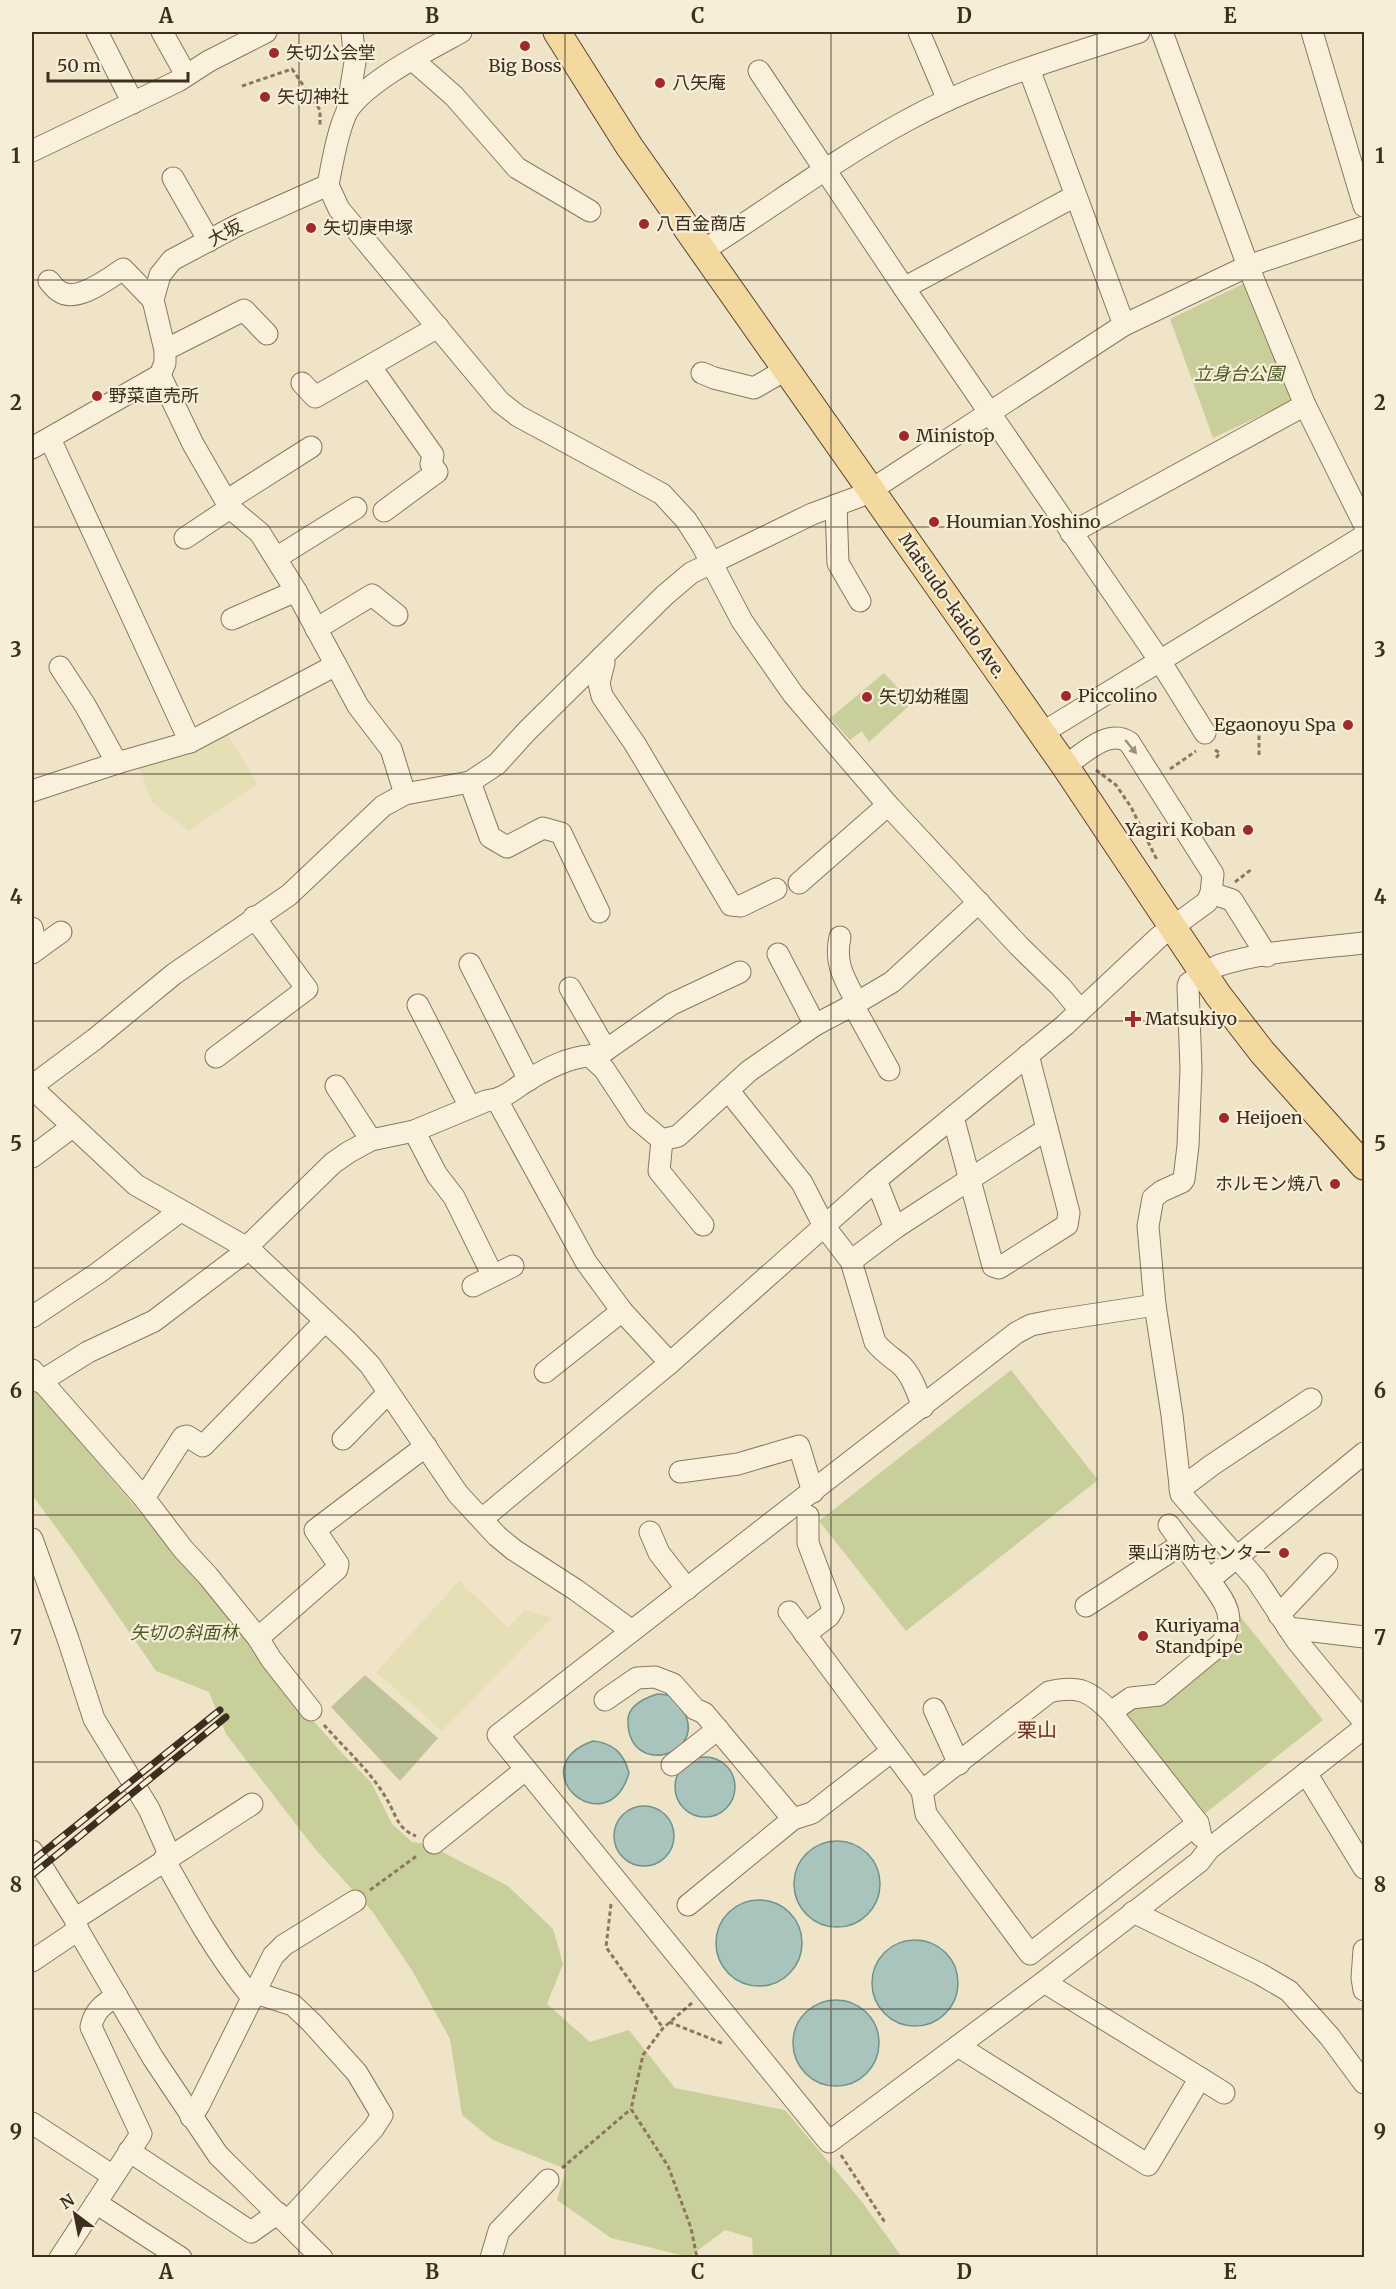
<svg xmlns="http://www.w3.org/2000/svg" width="1396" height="2289" font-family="Merriweather,'Noto Sans JP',serif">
<rect width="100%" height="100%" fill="#f0e4c8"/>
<g fill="#e6deb5">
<polygon points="224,729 258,784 189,831 152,802 137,762"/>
<polygon points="459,1581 508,1627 525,1610 552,1618 442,1731 376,1672"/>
</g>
<g fill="#c9cf9b">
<polygon points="1247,282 1300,397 1213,438 1170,319"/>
<polygon points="884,673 912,703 869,742 862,731 850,740 830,718"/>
<polygon points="1011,1370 1098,1480 906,1631 819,1521"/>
<polygon points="32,1386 254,1646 285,1689 342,1753 371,1782 392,1824 412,1842 427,1844 508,1886 553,1929 563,1964 547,2004 590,2042 629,2030 675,2088 785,2110 862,2202 902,2257 753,2257 752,2238 725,2230 689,2257 611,2238 557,2200 566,2169 493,2140 462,2115 450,2039 413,1972 372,1911 316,1850 226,1734 209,1692 156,1671 69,1545 32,1495"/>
<polygon points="1236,1611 1323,1720 1202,1816 1123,1714 1133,1704 1158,1704 1235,1640"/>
</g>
<polygon fill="#bfc49a" points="365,1675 438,1738 400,1781 331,1707"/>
<g fill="#a9c4bc" stroke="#6f938a" stroke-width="1.5">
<path d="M 657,1694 L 669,1695 C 674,1701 683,1708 686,1716 C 702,1758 627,1776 628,1720 C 628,1705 645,1698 657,1694 Z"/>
<path d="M 593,1741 C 614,1743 624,1754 629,1773 C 607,1847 518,1768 593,1741 Z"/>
<circle cx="705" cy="1787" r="30"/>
<circle cx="644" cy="1836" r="30"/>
<circle cx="837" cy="1884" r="43"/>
<circle cx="759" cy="1943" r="43"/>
<circle cx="915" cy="1983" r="43"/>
<circle cx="836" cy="2043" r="43"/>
</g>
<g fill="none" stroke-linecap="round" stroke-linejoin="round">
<g stroke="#8d765c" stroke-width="23">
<g id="minor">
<polyline points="97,32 133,103"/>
<polyline points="162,32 186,75"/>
<polyline points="919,32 948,100"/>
<polyline points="1162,32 1248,266 1305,405 1364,524"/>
<polyline points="1312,32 1364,206"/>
<polyline points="413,60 454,96 517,168 590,211"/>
<polyline points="1029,69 1124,325"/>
<polyline points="759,71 904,288 1160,661 1205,733"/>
<polyline points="347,111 355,62 352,32"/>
<polyline points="32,151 178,81 209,61 266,32"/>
<polyline points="173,178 209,241"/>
<polyline points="328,185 339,209 500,402 518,416 662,494 686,520 702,545 742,621 793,694 888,805 1019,946 1061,987 1080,1010"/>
<path d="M 704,250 C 771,208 834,160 904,122 C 977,81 1060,58 1139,32"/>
<path d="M 49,281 C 52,284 55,289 59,291 C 76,304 108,279 123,269 L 153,300"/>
<polyline points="904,288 1075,196"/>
<polyline points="165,350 244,310 267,334"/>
<polyline points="370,366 433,455 431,464 437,472 384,511"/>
<polyline points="702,373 714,378 754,388 787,369"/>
<polyline points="160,375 193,444 230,508 260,533 296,591 358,706 391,749 405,794"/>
<polyline points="302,383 315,397 438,327"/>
<polyline points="50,439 190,742"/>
<path d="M 32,448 L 160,375 L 165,363 L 165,350 L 153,300 L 160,275 L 172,260 L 238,225 L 328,185 C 332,165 338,127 348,110 C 367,81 430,49 461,32"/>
<polyline points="226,501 311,447"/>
<polyline points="836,505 838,563 860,601"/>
<polyline points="1071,533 1305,405"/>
<polyline points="185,538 230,508"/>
<polyline points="276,558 356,508"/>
<polyline points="232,619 296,591"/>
<polyline points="316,629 372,595 397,615"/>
<polyline points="602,657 604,663 599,683 602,696 635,744 731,905 741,906 776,889"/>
<polyline points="60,667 85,705 117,763"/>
<polyline points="1042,733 1364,536"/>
<polyline points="470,782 490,837 507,847 543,828 561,833 599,912"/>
<polyline points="32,791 117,763 190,742 336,665"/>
<polyline points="799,883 888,805"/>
<polyline points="1211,893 1232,900 1267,956"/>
<polyline points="32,928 37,949"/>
<path d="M 840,937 C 834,965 845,979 857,1003"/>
<polyline points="32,953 61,932"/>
<polyline points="778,954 815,1025"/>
<polyline points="470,964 529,1080"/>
<polyline points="1203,974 1189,983 1188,986 1191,1069 1188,1146 1184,1179 1182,1182 1162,1191 1153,1198 1148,1226 1155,1305 1172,1415 1181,1494 1256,1579 1297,1641 1364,1722"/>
<path d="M 1204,975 C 1209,971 1214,967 1220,965 C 1263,951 1319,948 1364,943"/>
<polyline points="570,988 606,1050"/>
<polyline points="418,1005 470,1107"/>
<polyline points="853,1005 889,1070"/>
<polyline points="590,1056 606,1050 672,1004 740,972"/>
<polyline points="216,1057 307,989 254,917"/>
<polyline points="32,1086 95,1039 174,974 289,895 383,806 405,794 470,782 497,764 527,731 665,595 691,573 812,514 858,497 871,490 1124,325 1248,266 1364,227"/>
<polyline points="336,1086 371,1140"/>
<polyline points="32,1088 136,1185 249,1249 348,1342 370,1365 458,1494 497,1536 514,1550 576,1590 632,1631"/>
<path d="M 728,1090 L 802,1183 L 824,1226 L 851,1261 L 875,1342 C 882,1351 891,1357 900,1364 C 912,1375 917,1392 923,1407"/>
<polyline points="497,1100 586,1262 622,1311 670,1363"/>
<polyline points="953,1117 993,1266 999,1268 1067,1225 1069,1213 1028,1055"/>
<polyline points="414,1131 437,1175 454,1197 493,1276"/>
<polyline points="662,1140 659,1171 703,1225"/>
<polyline points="32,1157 72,1127"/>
<polyline points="876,1180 895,1228"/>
<path d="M 247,1247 L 333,1163 L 349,1152 L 371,1140 L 414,1131 L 486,1101 C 503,1100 514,1089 528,1080 C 546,1069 568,1057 590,1056 L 604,1069 L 637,1119 L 662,1140 L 678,1136 L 749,1071 L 815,1025 L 853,1005 L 892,982 L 979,902"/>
<polyline points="851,1261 895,1228 1047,1129"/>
<polyline points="473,1286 513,1266"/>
<polyline points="1155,1305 1051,1321 1031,1325 1016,1333 498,1735 829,2142 1044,1982 1199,1862 1209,1849 1364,1728"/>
<polyline points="32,1317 98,1273 180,1211"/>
<polyline points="32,1370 144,1498 183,1549 208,1576 258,1638 271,1659 311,1710"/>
<polyline points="545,1372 622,1311"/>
<polyline points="40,1382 88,1352 154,1321 249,1249"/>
<polyline points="343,1439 388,1393"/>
<polyline points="680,1472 738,1464 799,1446 813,1492"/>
<polyline points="1180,1489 1212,1465 1311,1399"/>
<polyline points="144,1498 183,1437 187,1436 203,1446 325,1321"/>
<path d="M 482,1519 L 670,1363 L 876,1180 L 1065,1025 L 1159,937 L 1207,902 L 1211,893 L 1213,874 L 1129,742 C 1108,728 1083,754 1065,766"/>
<polyline points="1169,1525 1209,1580 1364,1453"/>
<polyline points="650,1532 659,1553 687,1589"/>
<polyline points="32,1539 68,1639 94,1719 149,1809 170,1856"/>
<polyline points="1086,1606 1182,1544"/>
<polyline points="789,1612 922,1791 926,1814 1030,1954 1198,1823"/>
<polyline points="1279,1615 1327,1564"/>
<polyline points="1288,1628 1364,1637"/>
<polyline points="805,1634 829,1616 833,1609 808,1543 808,1516"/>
<polyline points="258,1638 337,1569 338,1564 315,1530 426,1446"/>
<polyline points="605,1700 637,1678 655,1677 673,1684 695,1709 704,1713 793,1819"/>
<polyline points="934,1709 959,1764"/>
<path d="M 1111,1712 L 1131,1698 L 1159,1695 L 1222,1643 C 1237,1616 1225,1602 1209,1580"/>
<polyline points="672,1765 718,1729"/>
<polyline points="1306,1773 1364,1868"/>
<path d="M 922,1791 L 1049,1692 C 1079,1685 1090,1691 1111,1712 L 1198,1823 L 1201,1836"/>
<polyline points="434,1843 525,1770"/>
<polyline points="32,1851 75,1919 78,1930 32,1961"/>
<path d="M 164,1859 C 190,1906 216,1953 250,1995 L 256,1993 L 293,2005 L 312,2023 L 357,2073 L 382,2115 L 373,2129 L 287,2222"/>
<polyline points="688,1905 793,1819 812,1813 892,1751"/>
<polyline points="1133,1912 1260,1974 1289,1991 1330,2037 1364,2083"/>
<polyline points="75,1919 252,1804"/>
<polyline points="78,1930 153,2058 218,2155 322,2258"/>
<polyline points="1364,1950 1362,1978 1364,1990"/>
<polyline points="958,2046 1148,2165 1200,2078 1044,1982"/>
<polyline points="1200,2078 1224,2093"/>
<polyline points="191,2117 199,2105 273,1956 284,1945 355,1901"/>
<polyline points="32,2123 113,2176"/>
<polyline points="129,2151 251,2232 278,2213"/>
<polyline points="96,2203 181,2258"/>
<path d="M 60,2258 L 141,2134 L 91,2027 C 94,2011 103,2004 117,1996"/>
<polyline points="491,2258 499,2231 548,2180"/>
</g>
</g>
<g stroke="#5b4430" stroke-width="29">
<polyline id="major" points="557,32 629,146 1065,766 1218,995 1262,1052 1364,1166"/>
</g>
<g stroke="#8d765c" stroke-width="3" stroke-dasharray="4.5 3" stroke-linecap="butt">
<polyline points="242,86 292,69 320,110 320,125"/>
<polyline points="1215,750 1220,753 1215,759"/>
<polyline points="1259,755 1259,734"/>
<polyline points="1170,769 1196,751"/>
<polyline points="1096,770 1116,785 1131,807 1157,860"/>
<polyline points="1235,882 1252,869"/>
<path d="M 324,1725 C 346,1750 374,1774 390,1805 C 397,1819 400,1830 416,1836"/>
<polyline points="370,1890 418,1855"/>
<polyline points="611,1904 606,1947 663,2028"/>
<polyline points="692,2003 663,2028 643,2055 631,2109 668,2166 691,2228 697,2258"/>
<polyline points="669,2022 724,2044"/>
<polyline points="841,2155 886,2224"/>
<polyline points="562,2168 631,2109"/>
</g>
<use href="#minor" stroke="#faf1dc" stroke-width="21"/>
<use href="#major" stroke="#f3d9a0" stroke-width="27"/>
<g stroke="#3d2e20" stroke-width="7">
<g id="rail">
<polyline points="32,1861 220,1710"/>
<polyline points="32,1875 226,1717"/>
</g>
</g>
<use href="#rail" stroke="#f7eed8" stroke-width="4.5" stroke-dasharray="14" stroke-linecap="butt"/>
</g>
<defs><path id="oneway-solid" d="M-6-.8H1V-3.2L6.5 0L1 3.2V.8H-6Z" transform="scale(1.5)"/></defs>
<use fill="#9c907e" href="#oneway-solid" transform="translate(1131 747) rotate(51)"/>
<path fill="none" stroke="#3d2e20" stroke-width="1.5" stroke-opacity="0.55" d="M 299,32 L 299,2258M 565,32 L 565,2258M 831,32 L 831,2258M 1097,32 L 1097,2258M 32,280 L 1364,280M 32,527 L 1364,527M 32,774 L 1364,774M 32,1021 L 1364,1021M 32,1268 L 1364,1268M 32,1515 L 1364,1515M 32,1762 L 1364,1762M 32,2009 L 1364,2009"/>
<g fill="#9e2a2b" stroke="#f7eed8" stroke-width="2">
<circle cx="525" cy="46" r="6"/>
<circle cx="274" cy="53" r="6"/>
<circle cx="660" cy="83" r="6"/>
<circle cx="265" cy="97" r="6"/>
<circle cx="644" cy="224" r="6"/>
<circle cx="311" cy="228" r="6"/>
<circle cx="97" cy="396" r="6"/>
<circle cx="904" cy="436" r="6"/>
<circle cx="934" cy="522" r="6"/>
<circle cx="1066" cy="696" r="6"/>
<circle cx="867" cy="697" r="6"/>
<circle cx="1348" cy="725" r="6"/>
<circle cx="1248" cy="830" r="6"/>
<path d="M1130 1010h6v6h6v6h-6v6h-6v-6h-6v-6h6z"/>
<circle cx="1224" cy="1118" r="6"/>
<circle cx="1335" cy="1184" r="6"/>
<circle cx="1284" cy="1553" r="6"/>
<circle cx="1143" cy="1636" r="6"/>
</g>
<g text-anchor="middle" stroke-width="4.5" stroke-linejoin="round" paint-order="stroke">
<g font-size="18" fill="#3d2e20" stroke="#f7eed8" text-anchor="start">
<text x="286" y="59">矢切公会堂</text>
<text x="525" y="72" text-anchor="middle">Big Boss</text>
<text x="672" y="89">八矢庵</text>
<text x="277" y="103">矢切神社</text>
<text x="656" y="230">八百金商店</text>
<text x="323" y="234">矢切庚申塚</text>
<text x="109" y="402">野菜直売所</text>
<text x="916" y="442">Ministop</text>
<text x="946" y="528">Houmian Yoshino</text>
<text x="1078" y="702">Piccolino</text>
<text x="879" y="703">矢切幼稚園</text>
<text x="1336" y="731" text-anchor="end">Egaonoyu Spa</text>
<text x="1236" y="836" text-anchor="end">Yagiri Koban</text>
<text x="1145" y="1025">Matsukiyo</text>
<text x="1236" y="1124">Heijoen</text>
<text x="1323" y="1190" text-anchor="end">ホルモン焼八</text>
<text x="1272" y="1559" text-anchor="end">栗山消防センター</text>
<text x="1155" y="1632">Kuriyama<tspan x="1155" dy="21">Standpipe</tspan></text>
</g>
<g font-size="18" fill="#3d2e20" stroke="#f7eed8">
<text transform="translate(225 233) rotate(-28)" y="6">大坂</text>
<text transform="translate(952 606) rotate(55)" y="6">Matsudo-kaido Ave.</text>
</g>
<g font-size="18" font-style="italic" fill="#4d5a26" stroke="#f7eed8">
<text x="1239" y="380">立身台公園</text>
<text x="184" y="1639">矢切の斜面林</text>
</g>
<g font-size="20" fill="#6b2e1e" stroke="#f7eed8">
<text x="1037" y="1737">栗山</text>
</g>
</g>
<rect width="1396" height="2289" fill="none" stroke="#f7eed8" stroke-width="66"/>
<g transform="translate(75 2214) rotate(328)" stroke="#f7eed8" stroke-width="4.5" paint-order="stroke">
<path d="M0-4.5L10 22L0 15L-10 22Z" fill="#3d2e20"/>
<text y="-9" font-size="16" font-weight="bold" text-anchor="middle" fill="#3d2e20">N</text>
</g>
<path d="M48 72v9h140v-9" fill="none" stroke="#3d2e20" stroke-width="3"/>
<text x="57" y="72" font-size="18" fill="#3d2e20" stroke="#f7eed8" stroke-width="4.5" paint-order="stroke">50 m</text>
<rect x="33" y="33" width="1330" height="2223" fill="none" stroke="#3d2e20" stroke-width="2"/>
<g font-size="20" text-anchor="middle" font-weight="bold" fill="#3d2e20">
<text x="166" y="23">A</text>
<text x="432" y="23">B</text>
<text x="698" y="23">C</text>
<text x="964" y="23">D</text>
<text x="1230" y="23">E</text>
<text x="16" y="163">1</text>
<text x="1380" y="163">1</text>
<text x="16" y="410">2</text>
<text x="1380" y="410">2</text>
<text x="16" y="657">3</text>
<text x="1380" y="657">3</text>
<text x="16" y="904">4</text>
<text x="1380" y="904">4</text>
<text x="16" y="1151">5</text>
<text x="1380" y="1151">5</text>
<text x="16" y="1398">6</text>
<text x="1380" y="1398">6</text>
<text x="16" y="1645">7</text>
<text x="1380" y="1645">7</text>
<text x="16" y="1892">8</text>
<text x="1380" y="1892">8</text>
<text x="16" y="2139">9</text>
<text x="1380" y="2139">9</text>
<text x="166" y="2279">A</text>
<text x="432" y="2279">B</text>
<text x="698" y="2279">C</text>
<text x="964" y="2279">D</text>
<text x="1230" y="2279">E</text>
</g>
</svg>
